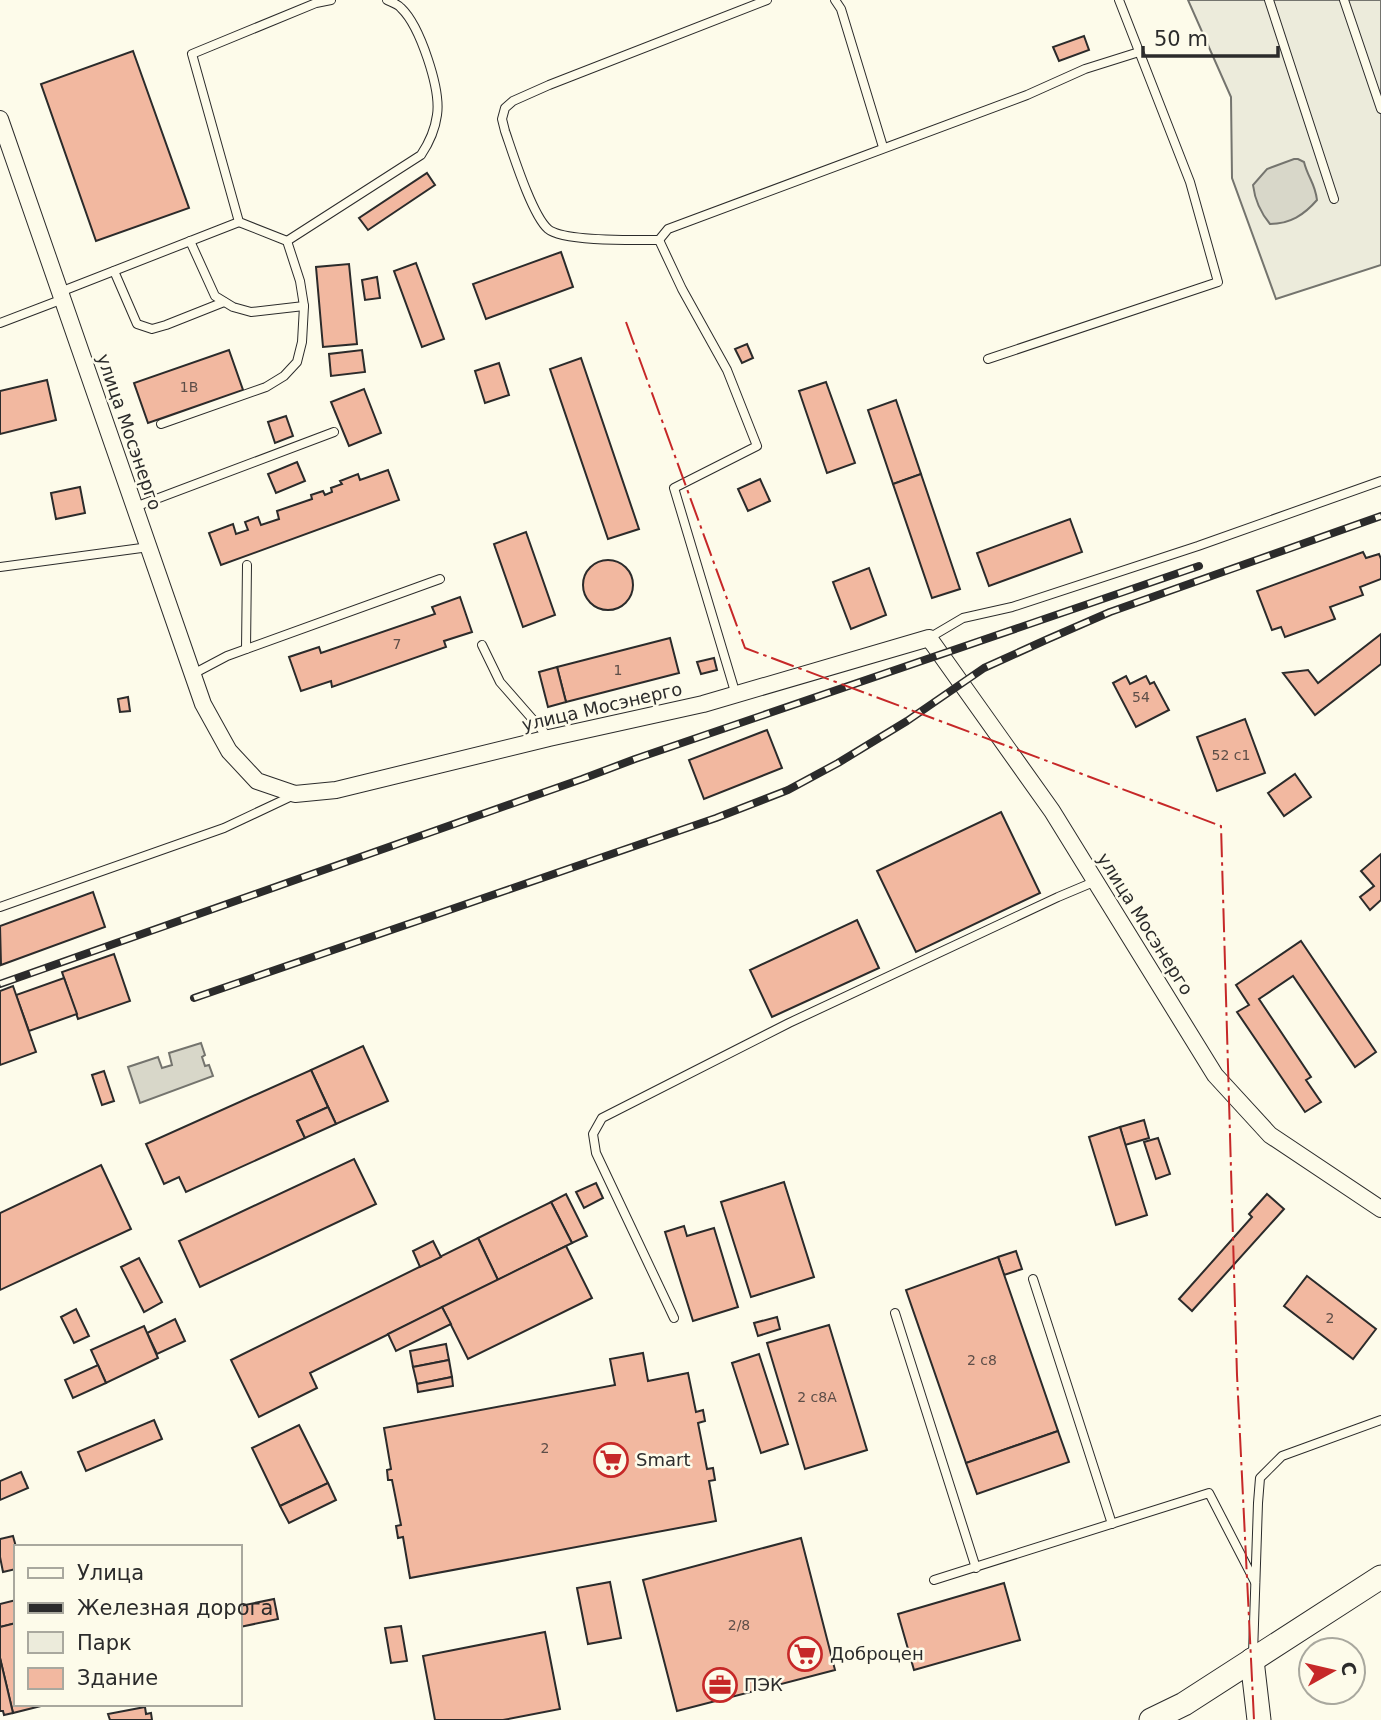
<svg xmlns="http://www.w3.org/2000/svg" width="1381" height="1720" font-family="'DejaVu Sans',sans-serif">
<rect width="100%" height="100%" fill="#fdfbea"/>
<polygon fill="#ecebdb" stroke="#74746e" stroke-width="2" points="1188,0 1381,0 1381,265 1276,299 1232,178 1231,97"/>
<g fill="#d8d7c9" stroke="#74746e" stroke-width="2">
<path d="M 1294,159 L 1298,159 L 1304,162 C 1308,178 1315,183 1317,200 C 1304,215 1290,224 1270,224 C 1260,212 1255,201 1253,185 L 1267,169 Z"/>
<polygon points="201,1043 205,1055 202,1057 205,1066 209,1065 213,1076 140,1103 128,1067 158,1057 162,1068 172,1065 169,1053"/>
</g>
<g fill="#f2b8a0" stroke="#2b2b2b" stroke-width="2">
<polygon points="1084,36 1089,50 1059,61 1053,47"/>
<polygon points="133,51 189,208 96,241 41,84"/>
<polygon points="427,173 435,185 368,230 359,218"/>
<polygon points="561,252 573,287 486,319 473,284"/>
<polygon points="416,263 444,339 422,347 394,271"/>
<polygon points="349,264 357,344 323,347 316,267"/>
<polygon points="377,277 380,298 365,300 362,280"/>
<polygon points="747,344 753,358 742,363 735,349"/>
<polygon points="229,350 243,390 148,423 134,383"/>
<polygon points="362,350 365,372 331,376 329,354"/>
<polygon points="581,358 639,529 608,539 550,369"/>
<polygon points="499,363 509,395 485,403 475,371"/>
<polygon points="47,380 56,420 0,434 0,391"/>
<polygon points="826,382 855,463 827,473 799,391"/>
<polygon points="364,389 381,433 349,446 331,402"/>
<polygon points="896,400 921,474 893,484 868,410"/>
<polygon points="286,416 293,436 275,443 268,422"/>
<polygon points="297,462 305,481 276,493 268,474"/>
<polygon points="388,470 399,500 221,565 209,533 233,524 236,534 248,530 245,522 258,517 261,525 279,519 277,511 312,499 311,495 323,491 325,495 332,492 331,488 342,484 340,481 358,474 360,480"/>
<polygon points="921,474 960,589 932,598 893,484"/>
<polygon points="760,479 770,501 748,511 738,489"/>
<polygon points="80,487 85,513 56,519 51,493"/>
<polygon points="1070,519 1082,552 989,586 977,553"/>
<polygon points="526,532 555,615 523,627 494,544"/>
<polygon points="1363,552 1366,558 1379,554 1381,559 1381,579 1360,587 1363,595 1330,607 1335,619 1285,637 1281,627 1272,630 1257,591"/>
<circle cx="608" cy="585" r="25"/>
<polygon points="869,568 886,615 851,629 833,582"/>
<polygon points="460,597 472,632 444,641 446,647 332,687 331,681 301,691 289,657 319,647 321,653 435,614 432,607"/>
<polygon points="1381,634 1381,664 1315,715 1283,673 1308,670 1318,683"/>
<polygon points="670,638 679,673 566,702 557,667"/>
<polygon points="714,658 717,670 701,674 697,662"/>
<polygon points="557,667 566,702 548,707 539,672"/>
<polygon points="1126,676 1130,684 1146,676 1150,684 1154,682 1169,710 1136,727 1113,683"/>
<polygon points="128,697 130,711 120,712 118,699"/>
<polygon points="1245,719 1265,773 1217,791 1197,737"/>
<polygon points="767,730 782,768 704,799 689,760"/>
<polygon points="1295,774 1311,797 1284,816 1268,793"/>
<polygon points="1001,812 1040,893 916,952 877,871"/>
<polygon points="1381,854 1381,900 1370,910 1360,897 1374,886 1361,871"/>
<polygon points="93,892 105,927 1,965 0,926"/>
<polygon points="857,920 879,968 772,1017 750,970"/>
<polygon points="1301,941 1376,1052 1355,1067 1293,976 1259,999 1311,1077 1306,1080 1321,1102 1305,1112 1237,1012 1249,1005 1236,985"/>
<polygon points="114,954 130,1001 78,1019 62,972"/>
<polygon points="64,978 77,1014 29,1031 16,995"/>
<polygon points="13,986 36,1052 0,1065 0,991"/>
<polygon points="363,1046 388,1101 336,1124 311,1070"/>
<polygon points="311,1070 328,1107 297,1121 305,1138 186,1192 179,1177 164,1184 146,1144"/>
<polygon points="104,1071 114,1101 102,1105 92,1075"/>
<polygon points="328,1107 336,1124 305,1138 297,1121"/>
<polygon points="1144,1120 1149,1138 1125,1145 1120,1127"/>
<polygon points="1120,1127 1147,1215 1116,1225 1089,1137"/>
<polygon points="1158,1138 1170,1174 1156,1179 1144,1142"/>
<polygon points="354,1159 376,1204 200,1287 179,1241"/>
<polygon points="101,1165 131,1229 0,1290 0,1213"/>
<polygon points="784,1182 814,1277 751,1297 721,1202"/>
<polygon points="596,1183 603,1198 584,1208 576,1192"/>
<polygon points="566,1194 587,1236 572,1243 551,1202"/>
<polygon points="1267,1194 1284,1209 1192,1311 1179,1299 1252,1217 1249,1214"/>
<polygon points="551,1202 572,1243 498,1280 478,1238"/>
<polygon points="684,1226 687,1236 714,1228 738,1307 693,1321 665,1232"/>
<polygon points="478,1238 498,1280 310,1373 317,1388 259,1417 231,1360"/>
<polygon points="433,1241 441,1257 420,1267 413,1251"/>
<polygon points="566,1246 592,1298 468,1359 442,1307"/>
<polygon points="1016,1251 1022,1269 1004,1275 998,1257"/>
<polygon points="998,1257 1058,1431 966,1463 906,1290"/>
<polygon points="139,1258 162,1302 144,1312 121,1267"/>
<polygon points="1307,1276 1376,1329 1353,1359 1284,1306"/>
<polygon points="442,1307 451,1324 396,1351 388,1334"/>
<polygon points="76,1309 89,1336 74,1343 61,1317"/>
<polygon points="777,1317 780,1329 758,1336 754,1323"/>
<polygon points="175,1319 185,1341 157,1354 147,1333"/>
<polygon points="829,1325 867,1450 805,1469 767,1343"/>
<polygon points="144,1326 158,1358 106,1383 91,1350"/>
<polygon points="446,1344 449,1360 413,1367 410,1351"/>
<polygon points="643,1353 648,1381 688,1373 696,1412 703,1410 705,1421 698,1423 707,1469 713,1468 715,1480 709,1481 716,1521 410,1578 403,1537 398,1538 396,1526 401,1525 392,1480 388,1480 387,1470 391,1469 384,1428 615,1385 610,1359"/>
<polygon points="759,1354 788,1444 761,1453 732,1363"/>
<polygon points="449,1360 452,1377 417,1384 413,1367"/>
<polygon points="98,1365 106,1383 73,1398 65,1380"/>
<polygon points="452,1377 453,1386 418,1392 417,1384"/>
<polygon points="154,1420 162,1439 86,1471 78,1452"/>
<polygon points="299,1425 328,1483 280,1506 252,1448"/>
<polygon points="1058,1431 1069,1462 977,1494 966,1463"/>
<polygon points="21,1472 28,1488 0,1500 0,1481"/>
<polygon points="328,1483 336,1500 289,1523 280,1506"/>
<polygon points="13,1536 16,1547 16,1569 3,1572 0,1557 0,1539"/>
<polygon points="801,1538 835,1670 677,1711 643,1580"/>
<polygon points="610,1582 621,1638 588,1644 577,1588"/>
<polygon points="1004,1583 1020,1640 914,1670 898,1614"/>
<polygon points="274,1599 278,1619 240,1627 240,1606"/>
<polygon points="16,1600 16,1623 0,1627 0,1604"/>
<polygon points="16,1623 16,1704 49,1704 13,1713 0,1658 0,1627"/>
<polygon points="401,1626 407,1661 391,1663 385,1628"/>
<polygon points="545,1632 560,1709 503,1720 435,1720 423,1656"/>
<polygon points="0,1658 13,1713 4,1715 3,1711 0,1711"/>
<polygon points="145,1707 146,1714 151,1713 152,1720 110,1720 108,1714"/>
</g>
<g fill="none" stroke-linecap="round" stroke-linejoin="round">
<g stroke="#2b2b2b" stroke-width="10">
<g id="lane">
<polyline points="835,0 841,9 883,147"/>
<polyline points="1269,0 1334,199"/>
<polyline points="1344,0 1381,109"/>
<polyline points="659,240 682,289 727,370 757,446 674,488 736,695"/>
<path d="M 659,240 C 637,240 563,242 548,229 C 532,215 513,154 505,131 L 502,119 L 505,108 L 513,101 L 549,85 L 767,0"/>
<polyline points="659,240 668,229 1027,95 1085,69 1139,52"/>
<polyline points="190,241 215,296 233,307 251,312 304,306"/>
<path d="M 287,241 L 421,155 C 429,143 435,130 437,115 C 441,89 420,26 401,8 C 398,4 391,2 387,0"/>
<polyline points="114,271 137,324 152,329 166,325 224,302"/>
<polyline points="60,292 239,222"/>
<polyline points="0,323 63,299"/>
<polyline points="988,359 1218,282 1190,182 1119,0"/>
<polyline points="161,424 266,387 284,376 297,362 302,342 304,306 300,281 287,241 239,222 192,54 316,3 331,0"/>
<polyline points="135,507 334,432"/>
<polyline points="0,567 149,547"/>
<polyline points="929,638 963,618 1012,607 1198,546 1381,481"/>
<polyline points="482,645 500,682 549,738"/>
<polyline points="246,649 247,565"/>
<polyline points="193,674 227,656 440,579"/>
<polyline points="0,907 224,828 292,796"/>
<polyline points="1033,1279 1112,1524"/>
<polyline points="895,1313 976,1568"/>
<polyline points="674,1318 596,1153 593,1134 602,1118 789,1023 1058,897 1096,881"/>
<polyline points="934,1580 1209,1493 1255,1582"/>
<polyline points="1253,1654 1258,1503 1260,1478 1282,1456 1381,1420"/>
</g>
</g>
<g stroke="#2b2b2b" stroke-width="18">
<polyline id="street" points="0,119 203,704 229,751 257,781 295,794 336,790 549,738 703,704 929,638 1052,811 1215,1075 1270,1135 1381,1209"/>
</g>
<g stroke="#2b2b2b" stroke-width="25">
<g id="secondary">
<polyline points="1252,1660 1259,1720"/>
<polyline points="1151,1720 1184,1704 1381,1577"/>
</g>
</g>
<use href="#lane" stroke="#fdfbea" stroke-width="8"/>
<use href="#street" stroke="#fdfbea" stroke-width="16"/>
<use href="#secondary" stroke="#fdfbea" stroke-width="23"/>
<g stroke="#2b2b2b" stroke-width="8">
<g id="rail">
<polyline points="0,984 582,779 635,759 1199,566"/>
<polyline points="194,998 716,818 788,790 838,763 907,721 984,668 1048,639 1110,612 1381,516"/>
</g>
</g>
<use href="#rail" stroke="#fdfbea" stroke-width="5" stroke-dasharray="16" stroke-linecap="butt"/>
<polyline stroke="#c62828" stroke-width="2" stroke-dasharray="24 5 3.5 5" stroke-linecap="butt" points="626,322 745,648 1221,826 1237,1375 1254,1720"/>
</g>
<defs>
<g id="supermarket-ring" transform="scale(1.75)"><circle r="9.5" fill="#fdfbea" stroke="#c62828" stroke-width="1.5"/><path d="M-6-5.5h2.5l.6 2H6L4.5 2H-2.5L-4.4-4H-6ZM-1.5 3.2a1.3 1.3 0 1 0 .1 0ZM3 3.2a1.3 1.3 0 1 0 .1 0Z" fill="#c62828"/></g>
<g id="office-ring" transform="scale(1.75)"><circle r="9.5" fill="#fdfbea" stroke="#c62828" stroke-width="1.5"/><path d="M-6-3h4V-5.5h4V-3h4V5H-6ZM-1-4.5V-3h2v-1.5ZM-6 0V1H6V0Z" fill="#c62828"/></g>
</defs>
<g fill-rule="evenodd">
<use href="#supermarket-ring" x="611" y="1460"/>
<use href="#supermarket-ring" x="805" y="1654"/>
<use href="#office-ring" x="720" y="1685"/>
</g>
<g text-anchor="middle" stroke-width="5" stroke-linejoin="round" paint-order="stroke">
<g font-size="14" fill="#5d4e48">
<text x="189" y="392">1В</text>
<text x="397" y="649">7</text>
<text x="618" y="675">1</text>
<text x="1141" y="702">54</text>
<text x="1231" y="760">52 с1</text>
<text x="1330" y="1323">2</text>
<text x="982" y="1365">2 с8</text>
<text x="817" y="1402">2 с8А</text>
<text x="545" y="1453">2</text>
<text x="739" y="1630">2/8</text>
</g>
<g font-size="18" fill="#2b2b2b" stroke="#fdfbea">
<text transform="translate(129 432) rotate(71)" y="6">улица Мосэнерго</text>
<text transform="translate(602 707) rotate(-13)" y="6">улица Мосэнерго</text>
<text transform="translate(1145 924) rotate(58)" y="6">улица Мосэнерго</text>
</g>
<g font-size="18" fill="#2b2b2b" stroke="#fdfbea" text-anchor="start">
<text x="636" y="1466">Smart</text>
<text x="830" y="1660">Доброцен</text>
<text x="744" y="1691">ПЭК</text>
</g>
</g>
<rect x="14" y="1545" width="228" height="161" fill="#fdfbea" stroke="#a9a89e" stroke-width="2"/>
<rect x="28" y="1568" width="35" height="10" fill="#fdfbea" stroke="#a9a89e" stroke-width="2"/>
<text x="77" y="1580" font-size="21" fill="#2b2b2b">Улица</text>
<rect x="28" y="1603" width="35" height="10" fill="#2b2b2b" stroke="#a9a89e" stroke-width="2"/>
<text x="77" y="1615" font-size="21" fill="#2b2b2b">Железная дорога</text>
<rect x="28" y="1632" width="35" height="21" fill="#ecebdb" stroke="#a9a89e" stroke-width="2"/>
<text x="77" y="1650" font-size="21" fill="#2b2b2b">Парк</text>
<rect x="28" y="1668" width="35" height="21" fill="#f2b8a0" stroke="#a9a89e" stroke-width="2"/>
<text x="77" y="1685" font-size="21" fill="#2b2b2b">Здание</text>
<g transform="translate(1332 1671) rotate(82)"><circle r="33" fill="#fdfbea" stroke="#a9a89e" stroke-width="2"/>
<path d="M0-5L12 26L0 18L-12 26Z" fill="#c62828"/>
<text y="-10" font-size="19" font-weight="bold" text-anchor="middle" fill="#2b2b2b">С</text>
</g>
<path d="M1143 46v10h135v-10" fill="none" stroke="#2b2b2b" stroke-width="3.5"/>
<text x="1154" y="46" font-size="21" fill="#2b2b2b" stroke="#fdfbea" stroke-width="5" paint-order="stroke">50 m</text>
</svg>
